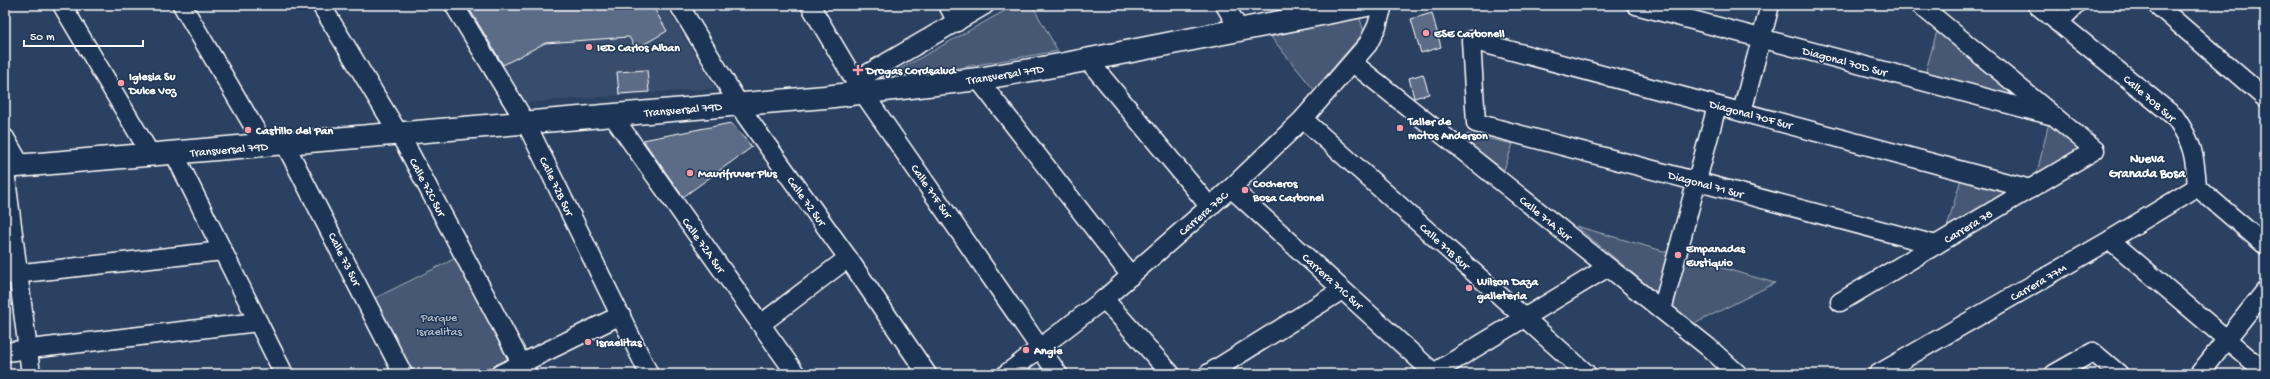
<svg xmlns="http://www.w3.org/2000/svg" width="2270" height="379" font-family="'Gochi Hand',sans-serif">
<rect width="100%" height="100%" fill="#2a4161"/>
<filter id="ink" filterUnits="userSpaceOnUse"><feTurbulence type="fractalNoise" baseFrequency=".025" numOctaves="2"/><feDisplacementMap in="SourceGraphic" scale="8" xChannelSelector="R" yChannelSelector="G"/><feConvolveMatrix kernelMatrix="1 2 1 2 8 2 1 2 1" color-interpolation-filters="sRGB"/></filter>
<g filter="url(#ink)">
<polygon fill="#394e6c" points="463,5 665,5 715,88 522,103"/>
<g fill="#465975" stroke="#a2acba">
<polygon points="1015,5 1032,5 1058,51 877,82"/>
<polygon points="1359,16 1364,32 1314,90 1271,37"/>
<polygon points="1937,31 2028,105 1925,74"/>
<polygon points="2049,122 2085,149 2036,177"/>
<polygon points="1467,134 1513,144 1504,170 1465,140"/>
<polygon points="1962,175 2018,191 1946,231"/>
<polygon points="1576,226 1775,283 1694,324"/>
<polygon points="458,257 508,360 479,374 411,374 375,298"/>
</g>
<g fill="#5b6c86" stroke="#fff">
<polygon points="467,5 579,7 652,5 667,31 636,49 629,37 545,43 503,65"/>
<polygon points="1432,13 1441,47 1421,53 1411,19"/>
<polygon points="647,70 649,92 619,94 617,72"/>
<polygon points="1423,74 1429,94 1414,98 1409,78"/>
<polygon points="731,123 752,147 683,197 643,140"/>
</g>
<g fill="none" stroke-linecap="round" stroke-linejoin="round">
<g stroke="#fff" stroke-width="21">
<g id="minor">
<polyline points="62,5 151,155"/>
<polyline points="182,5 265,146"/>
<polyline points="321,5 405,144 527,374"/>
<polyline points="454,5 526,123 649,374"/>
<polyline points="679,5 746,116 848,258 927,374"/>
<polyline points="810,5 855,81 1058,374"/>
<polyline points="948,5 957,22"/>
<polyline points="1225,5 1240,31"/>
<polyline points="1636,5 2050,115"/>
<path d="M 2037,5 L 2175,117 C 2193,143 2195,156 2197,187 L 2265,245"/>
<polyline points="2157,5 2265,98"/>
<polyline points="2058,23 2076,5"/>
<polyline points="1088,60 1210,207"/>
<polyline points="1353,63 1708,347 1738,374"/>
<polyline points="978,79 1131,276"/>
<polyline points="855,81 985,5"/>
<polyline points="1742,112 1770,5"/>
<polyline points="612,115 796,374"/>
<polyline points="1303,119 1587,374"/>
<polyline points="5,138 21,166"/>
<polyline points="285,144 403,374"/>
<polyline points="174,153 284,374"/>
<polyline points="5,171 31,374"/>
<polyline points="1231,188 1435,374"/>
<polyline points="2110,240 2265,372"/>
<polyline points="1936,245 1476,123 1471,40 2030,189"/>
<polyline points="5,275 223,251"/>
<polyline points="1104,299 1171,374"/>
<polyline points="1840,302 2095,150 1920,5"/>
<polyline points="1662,310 1717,106"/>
<polyline points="761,324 848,258"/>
<polyline points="5,352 258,322"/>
<polyline points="500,374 621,315"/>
<polyline points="1006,374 1104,299 1231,188 1303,119 1368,44 1377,26 1383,5"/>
<polyline points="1208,374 1342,290"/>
<polyline points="1432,374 1608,267"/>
<polyline points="1878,374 2110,240 2197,187"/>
<polyline points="2054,374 2093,352 2119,374"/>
<polyline points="2199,374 2265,291"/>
</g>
</g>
<g stroke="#fff" stroke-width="25">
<polyline id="major" points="5,167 825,97 978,79 1065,64 1367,5"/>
</g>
<use href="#minor" stroke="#1d3557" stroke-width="18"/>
<use href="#major" stroke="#1d3557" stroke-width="22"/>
</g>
</g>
<g fill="#ff9aa2" stroke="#1d3557" stroke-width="1.5">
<circle cx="1426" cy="33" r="4"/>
<circle cx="589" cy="47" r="4"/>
<path d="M856 64h4v4h4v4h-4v4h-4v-4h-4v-4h4z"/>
<circle cx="121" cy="83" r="4"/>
<circle cx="1400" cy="128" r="4"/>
<circle cx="248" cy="130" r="4"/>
<circle cx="690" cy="173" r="4"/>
<circle cx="1245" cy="190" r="4"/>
<circle cx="1678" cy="255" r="4"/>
<circle cx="1469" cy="288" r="4"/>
<circle cx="588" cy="342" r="4"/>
<circle cx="1026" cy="350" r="4"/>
</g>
<g text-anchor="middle" stroke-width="3" stroke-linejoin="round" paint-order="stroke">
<g font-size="12" font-weight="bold" fill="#fff" stroke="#1d3557" text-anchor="start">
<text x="1434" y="37">ESE Carbonell</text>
<text x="597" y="51">IED Carlos Alban</text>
<text x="866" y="74">Drogas Cordsalud</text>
<text x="129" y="80">Iglesia Su<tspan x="129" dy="14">Dulce Voz</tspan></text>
<text x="1408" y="125">Taller de<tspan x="1408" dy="14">motos Anderson</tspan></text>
<text x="256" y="134">Castillo del Pan</text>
<text x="698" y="177">Maurifruver Plus</text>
<text x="1253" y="187">Cocheros<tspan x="1253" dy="14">Bosa Carbonel</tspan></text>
<text x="1686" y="252">Empanadas<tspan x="1686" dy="14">Eustiquio</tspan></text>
<text x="1477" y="285">Wilson Daza<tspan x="1477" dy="14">galleteria</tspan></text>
<text x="596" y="346">Israelitas</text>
<text x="1034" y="354">Angie</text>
</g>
<g font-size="12" fill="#fff" stroke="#1d3557">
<text transform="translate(1845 61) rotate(15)" y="4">Diagonal 70D Sur</text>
<text transform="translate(1005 74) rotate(-9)" y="4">Transversal 79D</text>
<text transform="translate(2150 98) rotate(41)" y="4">Calle 70B Sur</text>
<text transform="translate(683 109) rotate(-5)" y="4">Transversal 79D</text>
<text transform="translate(1751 114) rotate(15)" y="4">Diagonal 70F Sur</text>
<text transform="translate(229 149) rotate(-5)" y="4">Transversal 79D</text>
<text transform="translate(1706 184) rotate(15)" y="4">Diagonal 71 Sur</text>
<text transform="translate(557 186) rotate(64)" y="4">Calle 72B Sur</text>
<text transform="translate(428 187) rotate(62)" y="4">Calle 72C Sur</text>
<text transform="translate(932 191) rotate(55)" y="4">Calle 71F Sur</text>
<text transform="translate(807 201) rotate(54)" y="4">Calle 72 Sur</text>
<text transform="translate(1203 213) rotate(-41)" y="4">Carrera 78C</text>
<text transform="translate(1546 218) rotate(39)" y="4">Calle 71A Sur</text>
<text transform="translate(1968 226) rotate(-31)" y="4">Carrera 78</text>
<text transform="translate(704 245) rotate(54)" y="4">Calle 72A Sur</text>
<text transform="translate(1445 246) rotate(42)" y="4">Calle 71B Sur</text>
<text transform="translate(345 259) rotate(63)" y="4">Calle 73 Sur</text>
<text transform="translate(1333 281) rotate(42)" y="4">Carrera 71C Sur</text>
<text transform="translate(2038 282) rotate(-30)" y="4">Carrera 77M</text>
</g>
<g font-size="12" fill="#b5bdc8" stroke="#1d3557">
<text x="439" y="321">Parque<tspan x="439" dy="14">Israelitas</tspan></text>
</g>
<g font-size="13" font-weight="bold" fill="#fff" stroke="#1d3557">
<text x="2147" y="162">Nueva<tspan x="2147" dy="15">Granada Bosa</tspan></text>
</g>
</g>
<rect width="2270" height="379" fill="none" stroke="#1d3557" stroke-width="20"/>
<rect x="10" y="10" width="2250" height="359" fill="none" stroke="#fff" stroke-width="1.5" filter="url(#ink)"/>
<path d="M24 40v6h119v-6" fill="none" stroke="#ffffff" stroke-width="2"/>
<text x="30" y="40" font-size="12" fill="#ffffff" stroke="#1d3557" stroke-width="3" paint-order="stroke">50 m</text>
</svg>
